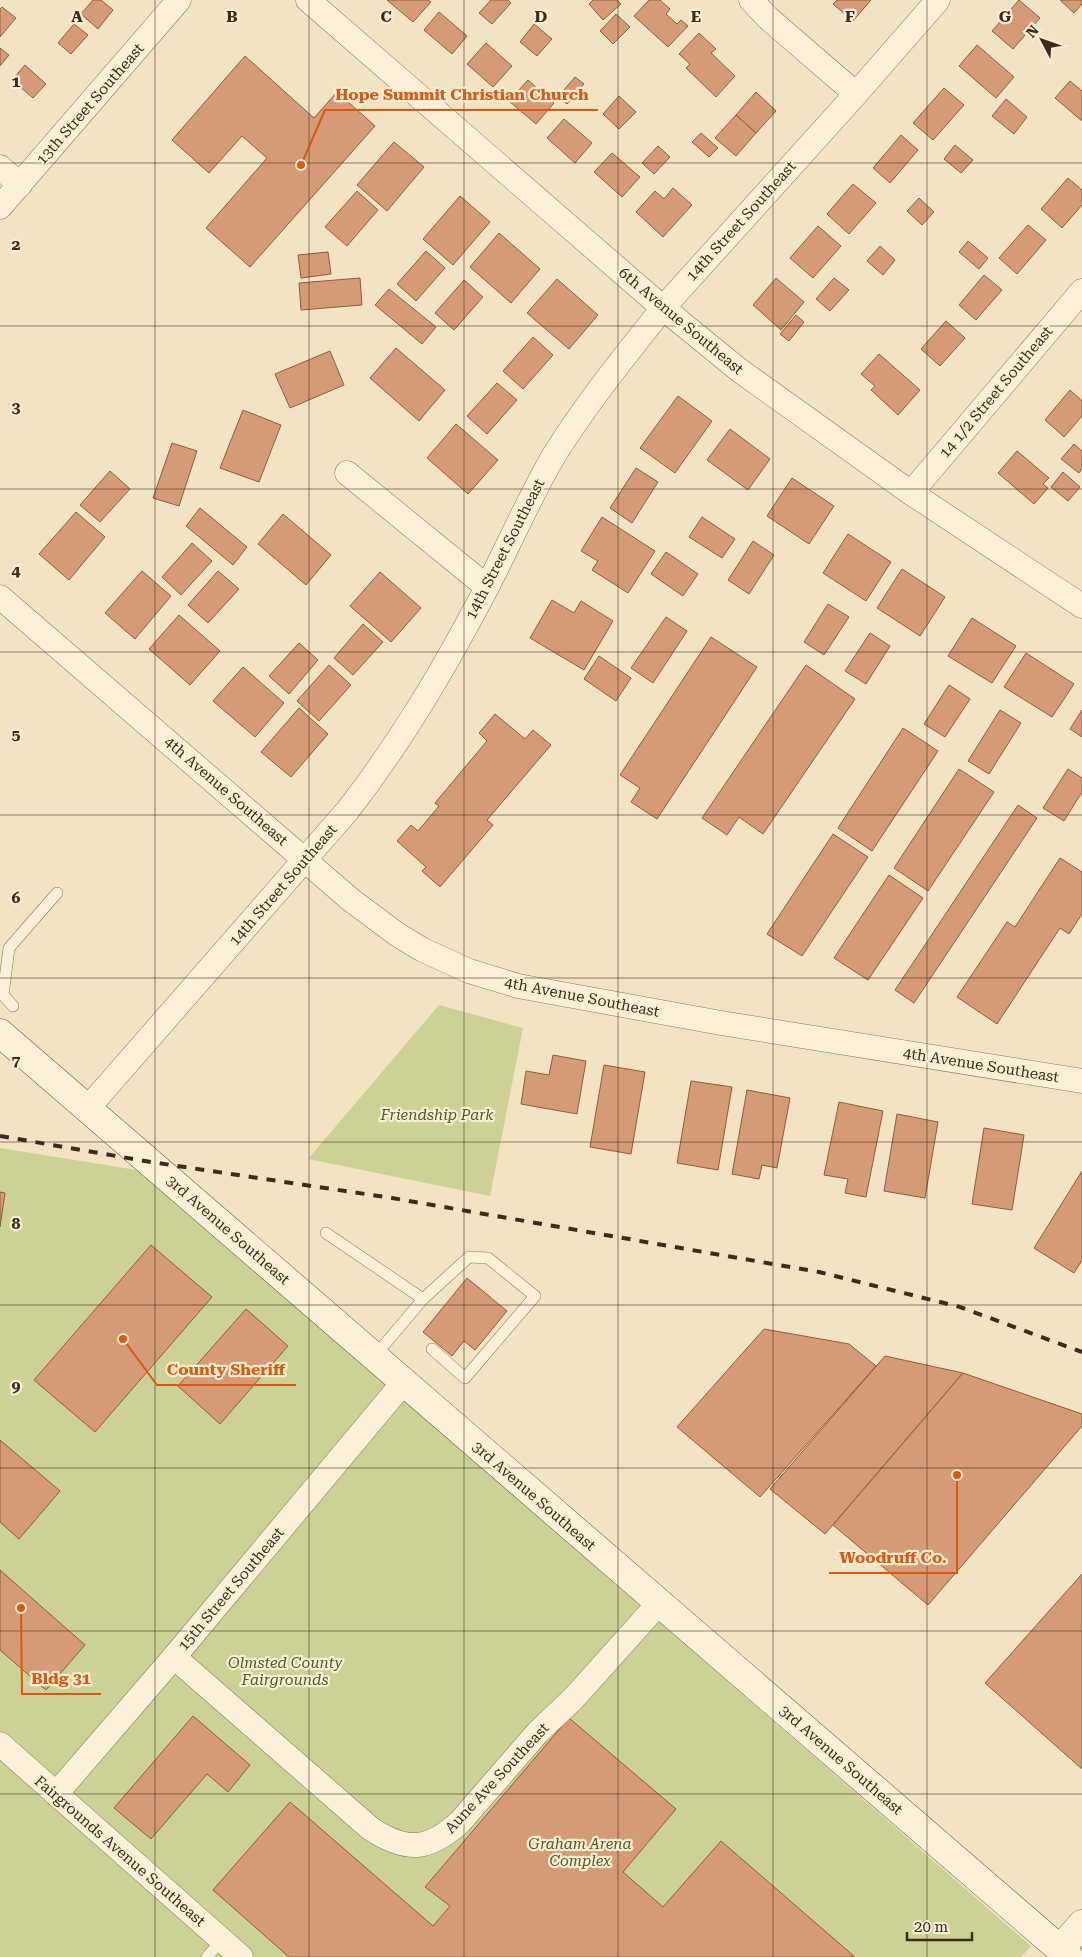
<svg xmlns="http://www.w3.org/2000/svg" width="1082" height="1957" font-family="'Roboto Serif',serif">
<rect width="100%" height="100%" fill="#f2e3c3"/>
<g fill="#ccd296">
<polygon points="439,1005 523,1028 490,1196 308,1159"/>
<polygon points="0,1148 143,1171 1031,1946 1021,1957 0,1957"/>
</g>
<g fill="#d49b76" stroke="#905b3b">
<polygon points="93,0 101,0 113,10 98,29 81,14"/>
<polygon points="387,0 428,0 431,2 413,22"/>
<polygon points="491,0 508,0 511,3 492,24 479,13"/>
<polygon points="593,0 617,0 621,4 603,20 589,4"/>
<polygon points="649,0 660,0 670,9 666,14 677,24 681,20 688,26 668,47 634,16"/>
<polygon points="837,0 871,0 853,21 833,4"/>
<polygon points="1019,0 1040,18 1013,49 992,31"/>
<polygon points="1060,0 1082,0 1082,4 1074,13"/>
<polygon points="2,7 16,18 0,37 0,9"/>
<polygon points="439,12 467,36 452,54 424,30"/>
<polygon points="616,14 630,27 613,44 600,31"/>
<polygon points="74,24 88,35 71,54 58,43"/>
<polygon points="534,24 552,39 537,56 520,42"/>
<polygon points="699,33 716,49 711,53 735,76 716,97 686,68 690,64 679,54"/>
<polygon points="486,43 512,66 493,87 467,64"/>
<polygon points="977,45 1014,77 996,98 959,66"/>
<polygon points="0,48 9,55 0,66"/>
<polygon points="245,56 314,118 337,92 375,126 250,267 206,228 267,158 242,136 209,173 172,140"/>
<polygon points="25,65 46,84 33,98 12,80"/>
<polygon points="575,77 584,84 567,104 558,97"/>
<polygon points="528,80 554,103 536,124 509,101"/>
<polygon points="1070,81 1082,91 1082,121 1055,98"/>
<polygon points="944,88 964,105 933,140 913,123"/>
<polygon points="756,92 776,111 756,133 736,115"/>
<polygon points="619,96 636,112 619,129 603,114"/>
<polygon points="1006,99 1027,117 1014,134 992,116"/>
<polygon points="736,115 756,133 736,156 715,138"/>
<polygon points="564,119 592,143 575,163 547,138"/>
<polygon points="701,133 718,148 709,157 692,142"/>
<polygon points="901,135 918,150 890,183 873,168"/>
<polygon points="394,142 424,167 387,211 357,185"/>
<polygon points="955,145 973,160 961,173 944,159"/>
<polygon points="658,146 670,157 654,174 642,163"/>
<polygon points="612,153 640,177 622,197 594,172"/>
<polygon points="1068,178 1082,190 1082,205 1062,228 1041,209"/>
<polygon points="853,184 876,203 849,234 827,214"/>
<polygon points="673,188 692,205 663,237 636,212 655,191 664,199"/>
<polygon points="357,191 378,210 347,246 325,227"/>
<polygon points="460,196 490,222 453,265 423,239"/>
<polygon points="919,198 934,212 922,225 907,211"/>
<polygon points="1028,225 1046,240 1017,274 999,258"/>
<polygon points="818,226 841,246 813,278 790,258"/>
<polygon points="499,233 540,269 511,303 470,267"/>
<polygon points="968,241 988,258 979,269 959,252"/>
<polygon points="880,246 895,260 883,275 867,261"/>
<polygon points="426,251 445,268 416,301 397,284"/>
<polygon points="328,252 331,274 301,278 298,255"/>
<polygon points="984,275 1002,290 976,320 959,305"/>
<polygon points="360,278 362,305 301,310 299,283"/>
<polygon points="776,278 804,302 781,330 753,305"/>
<polygon points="834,278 849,290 830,311 816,299"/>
<polygon points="557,279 598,315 569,349 527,313"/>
<polygon points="464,280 483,297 454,330 435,313"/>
<polygon points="389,289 436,327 422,344 375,305"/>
<polygon points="796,315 804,322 789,341 780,334"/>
<polygon points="946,321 965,338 940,366 921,349"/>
<polygon points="533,337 553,355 523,389 503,371"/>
<polygon points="396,348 445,390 419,421 370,378"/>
<polygon points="330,351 344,385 290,408 275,374"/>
<polygon points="879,354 920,390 898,415 871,390 875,386 861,374"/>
<polygon points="497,383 517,400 487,434 467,416"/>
<polygon points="1070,390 1082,401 1082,416 1064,437 1045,420"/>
<polygon points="678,396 712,421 675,473 640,448"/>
<polygon points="243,410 281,425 259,482 220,468"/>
<polygon points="456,424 498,460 468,494 427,458"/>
<polygon points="730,429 770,459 748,490 707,460"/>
<polygon points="172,443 197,451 179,506 153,498"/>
<polygon points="1074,444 1082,451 1082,468 1079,473 1061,459"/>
<polygon points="1017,451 1049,478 1043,484 1048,488 1034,504 998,473"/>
<polygon points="636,468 658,482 632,523 610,508"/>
<polygon points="110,471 130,489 100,522 80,505"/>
<polygon points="1063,472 1080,487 1068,501 1051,487"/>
<polygon points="792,478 834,506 809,544 767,516"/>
<polygon points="200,508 247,547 233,565 186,526"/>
<polygon points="76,512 105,537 69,580 39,554"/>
<polygon points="283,514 331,555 306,585 258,544"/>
<polygon points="602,517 655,551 628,593 592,570 598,561 581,551"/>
<polygon points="702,517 735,539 722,558 689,537"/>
<polygon points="848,534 891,562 866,601 823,573"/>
<polygon points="753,541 774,555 749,594 728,580"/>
<polygon points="192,543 212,561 181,595 162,577"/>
<polygon points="666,552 698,574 683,596 651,574"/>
<polygon points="902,569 945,597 920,636 877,608"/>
<polygon points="142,571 171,596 135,639 105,613"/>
<polygon points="218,571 239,589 208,623 188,605"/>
<polygon points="380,572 421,608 391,642 350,606"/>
<polygon points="552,600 574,613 581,601 613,621 584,670 530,638"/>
<polygon points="828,604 849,617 824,655 804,642"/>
<polygon points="179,615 220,651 190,685 149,649"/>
<polygon points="666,617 687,631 653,683 631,668"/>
<polygon points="972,618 1016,646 992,683 948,656"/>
<polygon points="363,624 383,642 353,675 334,658"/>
<polygon points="870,633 890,646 866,684 845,671"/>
<polygon points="711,637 757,667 657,819 631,802 640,788 620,775"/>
<polygon points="299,643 318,660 289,694 269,676"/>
<polygon points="1026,653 1074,684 1052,717 1004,687"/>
<polygon points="599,656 631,678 616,701 584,679"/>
<polygon points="329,665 351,685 319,721 297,701"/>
<polygon points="806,665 855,699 763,834 739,817 727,835 702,818"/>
<polygon points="243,667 284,703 255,737 213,701"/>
<polygon points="949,685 970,699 945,737 924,724"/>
<polygon points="299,708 328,734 291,777 261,752"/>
<polygon points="1000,710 1021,723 989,774 968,761"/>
<polygon points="1082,710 1082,737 1070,729"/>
<polygon points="495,714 525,739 533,730 551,745 487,820 493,825 440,887 422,871 426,867 397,841 411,825 418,831 439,806 435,803 487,741 479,733"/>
<polygon points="903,728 938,751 872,851 838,828"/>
<polygon points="959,769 994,792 928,891 894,868"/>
<polygon points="1068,769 1082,778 1082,792 1064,821 1043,808"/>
<polygon points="1018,805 1037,818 914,1003 895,990"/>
<polygon points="833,834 868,857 802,956 767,934"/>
<polygon points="1060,858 1082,872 1082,914 1069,934 1060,928 997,1024 957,997 1007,922 1015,927"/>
<polygon points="889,875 923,898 868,980 834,958"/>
<polygon points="553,1055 586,1061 577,1114 521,1104 526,1071 549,1075"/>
<polygon points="604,1065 645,1072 631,1154 590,1147"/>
<polygon points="691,1081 732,1087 718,1170 677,1163"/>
<polygon points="747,1090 790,1098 777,1168 762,1165 759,1179 732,1174"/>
<polygon points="839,1102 883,1111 866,1197 845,1193 848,1179 824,1175"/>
<polygon points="897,1114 938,1122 925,1198 884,1191"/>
<polygon points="984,1128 1024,1135 1012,1210 972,1204"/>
<polygon points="1082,1171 1082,1260 1074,1273 1034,1248"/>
<polygon points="0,1192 5,1193 0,1227"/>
<polygon points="151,1245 212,1297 95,1432 34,1380"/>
<polygon points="467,1278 507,1311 475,1350 464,1341 452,1356 423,1332"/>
<polygon points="246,1309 288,1346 220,1424 178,1386"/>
<polygon points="764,1329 849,1344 876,1366 760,1497 677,1427"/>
<polygon points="885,1356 963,1373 825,1534 770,1489"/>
<polygon points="963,1373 1082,1414 1082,1426 928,1605 833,1525"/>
<polygon points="0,1440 60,1491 19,1539 0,1522"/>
<polygon points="0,1570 85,1645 46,1690 0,1650"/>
<polygon points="1082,1574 1082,1769 985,1683"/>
<polygon points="193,1716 250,1765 228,1792 207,1774 151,1839 114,1808"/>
<polygon points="569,1718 676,1809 623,1872 663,1907 721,1841 855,1957 289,1957 213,1890 290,1802 433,1926 450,1906 425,1887"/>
</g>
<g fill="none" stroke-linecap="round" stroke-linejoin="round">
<g stroke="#8f7458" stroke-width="12">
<g id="service">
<polyline points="13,1006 3,995 9,948 57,893"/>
<polyline points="326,1233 423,1299 374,1357"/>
<polyline points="423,1299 469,1257 488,1258 535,1296 465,1378 432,1349"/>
<polyline points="207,1957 222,1940"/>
</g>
</g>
<g stroke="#8f7458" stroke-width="25">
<g id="minor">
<polyline points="308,0 663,308 739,370 911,493 1082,606"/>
<polyline points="751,0 768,18 856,94"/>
<polyline points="0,167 20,185"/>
<polyline points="0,207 179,0"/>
<polyline points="347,473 487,587"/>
<polyline points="911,493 1082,291"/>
<polyline points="0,597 351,900 398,935 423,950 469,971 518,986 721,1023 1082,1081"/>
<path d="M 88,1108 L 348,810 C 403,739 445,667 486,589 C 509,545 528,500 553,457 C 585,405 625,356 663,308 L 856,94 L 938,0"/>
<path d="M 174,1657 L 371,1829 C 407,1852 428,1851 460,1822 L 538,1732 L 574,1698 L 659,1603"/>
<polyline points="0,1744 241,1957"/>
<polyline points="56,1794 174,1657 403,1383"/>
</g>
</g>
<g stroke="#8f7458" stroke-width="29">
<polyline id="tertiary" points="1060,1949 1082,1924"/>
</g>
<g stroke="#71553b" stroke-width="29">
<polyline id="secondary" points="0,1033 1069,1957"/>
</g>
<use href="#service" stroke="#fcf0d8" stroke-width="11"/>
<use href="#minor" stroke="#fcf0d8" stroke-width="24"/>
<use href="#tertiary" stroke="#fcf0d8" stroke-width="28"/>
<use href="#secondary" stroke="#fcf0d8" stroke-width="28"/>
<polyline stroke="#3d2c1d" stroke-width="4" stroke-dasharray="9 9" stroke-linecap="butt" points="0,1136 151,1162 392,1198 819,1272 960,1307 1082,1352"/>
</g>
<path fill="none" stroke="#3d2c1d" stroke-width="1" stroke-opacity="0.55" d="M 155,0 L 155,1957M 309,0 L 309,1957M 464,0 L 464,1957M 618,0 L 618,1957M 773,0 L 773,1957M 927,0 L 927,1957M 0,163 L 1082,163M 0,326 L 1082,326M 0,489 L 1082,489M 0,652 L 1082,652M 0,815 L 1082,815M 0,978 L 1082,978M 0,1142 L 1082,1142M 0,1305 L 1082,1305M 0,1468 L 1082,1468M 0,1631 L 1082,1631M 0,1794 L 1082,1794"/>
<g text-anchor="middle" stroke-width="4.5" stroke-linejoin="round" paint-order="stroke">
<g font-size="15" fill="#3d2c1d" stroke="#f9edd4">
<text transform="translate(90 104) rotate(-49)" y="5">13th Street Southeast</text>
<text transform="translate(741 221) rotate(-48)" y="5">14th Street Southeast</text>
<text transform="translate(681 321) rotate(40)" y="5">6th Avenue Southeast</text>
<text transform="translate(996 392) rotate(-50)" y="5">14 1/2 Street Southeast</text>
<text transform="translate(505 549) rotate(-63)" y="5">14th Street Southeast</text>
<text transform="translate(226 791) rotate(41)" y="5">4th Avenue Southeast</text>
<text transform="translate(283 885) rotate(-49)" y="5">14th Street Southeast</text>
<text transform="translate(582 997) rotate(11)" y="5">4th Avenue Southeast</text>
<text transform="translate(981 1065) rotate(9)" y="5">4th Avenue Southeast</text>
<text transform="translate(228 1230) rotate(41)" y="5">3rd Avenue Southeast</text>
<text transform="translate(534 1496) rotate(41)" y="5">3rd Avenue Southeast</text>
<text transform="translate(231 1589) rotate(-50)" y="5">15th Street Southeast</text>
<text transform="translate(841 1760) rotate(41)" y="5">3rd Avenue Southeast</text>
<text transform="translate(497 1778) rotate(-47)" y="5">Aune Ave Southeast</text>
<text transform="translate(120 1851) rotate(41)" y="5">Fairgrounds Avenue Southeast</text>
</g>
<g font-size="15" font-style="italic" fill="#4e5c22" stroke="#f9edd4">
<text x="437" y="1120">Friendship Park</text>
<text x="285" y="1668">Olmsted County<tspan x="285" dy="17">Fairgrounds</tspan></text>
<text x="580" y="1849">Graham Arena<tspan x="580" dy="17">Complex</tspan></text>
</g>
</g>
<g font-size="16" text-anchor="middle" font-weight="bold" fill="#3d2c1d" stroke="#f9edd4" stroke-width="4.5" stroke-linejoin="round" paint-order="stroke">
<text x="77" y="22">A</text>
<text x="232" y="22">B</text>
<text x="386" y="22">C</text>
<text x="541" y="22">D</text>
<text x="696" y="22">E</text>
<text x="850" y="22">F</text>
<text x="1005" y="22">G</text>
<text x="16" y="87">1</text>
<text x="16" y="250">2</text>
<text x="16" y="413">3</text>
<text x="16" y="576">4</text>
<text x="16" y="740">5</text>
<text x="16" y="903">6</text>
<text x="16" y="1066">7</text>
<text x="16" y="1229">8</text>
<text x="16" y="1392">9</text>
</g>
<path fill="none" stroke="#df570d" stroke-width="2" d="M301 165L325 110H598M123 1339L157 1385H296M957 1475L957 1573H829M21 1608L22 1694H101"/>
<g fill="#df570d" stroke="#f9edd4" stroke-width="2">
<circle cx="301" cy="165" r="5"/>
<circle cx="123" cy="1339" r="5"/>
<circle cx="957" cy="1475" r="5"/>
<circle cx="21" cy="1608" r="5"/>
</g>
<g font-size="16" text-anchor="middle" font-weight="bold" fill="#df570d" stroke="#f9edd4" stroke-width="4.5" stroke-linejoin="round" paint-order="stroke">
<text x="462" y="100">Hope Summit Christian Church</text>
<text x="226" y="1375">County Sheriff</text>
<text x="893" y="1563">Woodruff Co.</text>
<text x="61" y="1684">Bldg 31</text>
</g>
<g transform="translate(1042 40) rotate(311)" stroke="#f9edd4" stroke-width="4" paint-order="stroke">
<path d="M0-4L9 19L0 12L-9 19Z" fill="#3d2c1d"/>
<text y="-8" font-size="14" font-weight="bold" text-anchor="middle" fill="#3d2c1d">N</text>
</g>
<path d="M907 1932v8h65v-8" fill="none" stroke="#3d2c1d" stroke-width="2.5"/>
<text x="914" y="1932" font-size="15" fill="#3d2c1d" stroke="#f9edd4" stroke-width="4" paint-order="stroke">20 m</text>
</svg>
